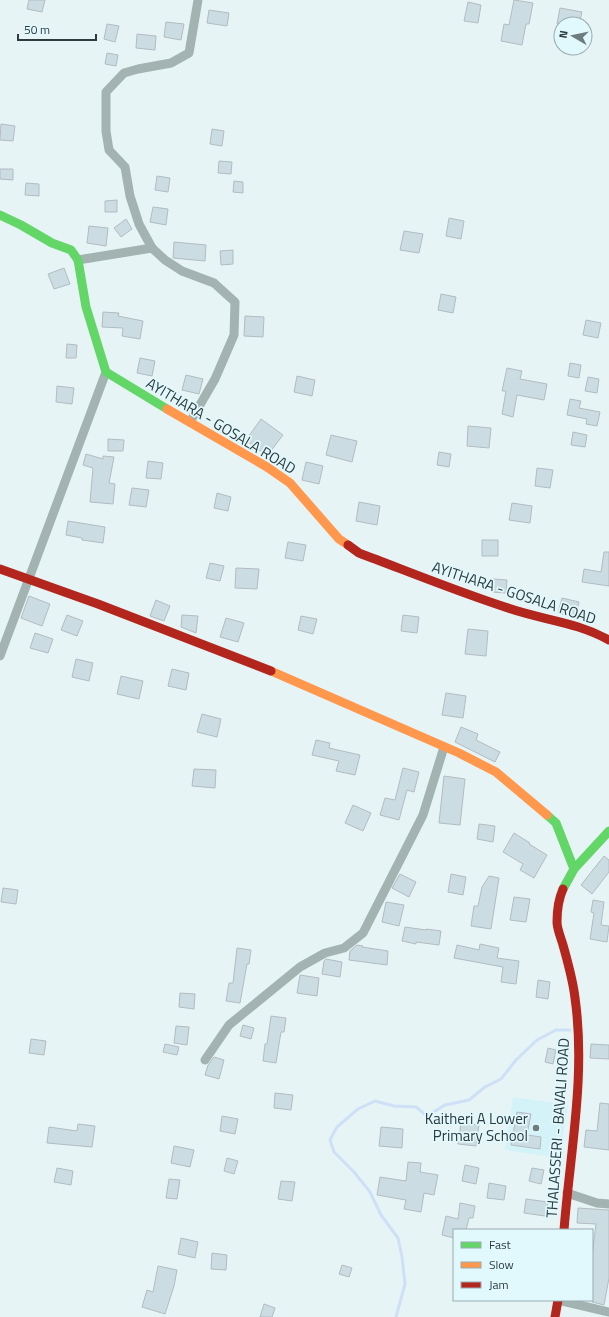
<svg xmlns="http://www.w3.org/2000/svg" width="609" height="1317" font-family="'Titillium Web',sans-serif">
<rect width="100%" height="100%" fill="#e7f4f6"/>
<polygon fill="#d3f3f9" points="513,1097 568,1105 559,1158 505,1150"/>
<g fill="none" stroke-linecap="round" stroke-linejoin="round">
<polyline stroke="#cee0f6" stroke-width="3" points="396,1317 405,1284 402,1257 398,1238 381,1215 370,1192 354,1172 334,1152 330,1140 337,1127 358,1109 375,1101 394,1106 416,1107 427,1116 445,1105 469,1100 485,1087 501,1079 516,1060 537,1040 556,1030 570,1030"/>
</g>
<g fill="#ccdce3" stroke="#b2bcc1">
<polygon points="29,0 45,0 42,12 27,9"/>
<polygon points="514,0 533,3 529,24 526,24 522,45 501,41 504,24 509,25"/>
<polygon points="468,2 481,5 478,23 464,21"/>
<polygon points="560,8 582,12 579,24 557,24"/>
<polygon points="209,10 229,13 227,26 207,23"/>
<polygon points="166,22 184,24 181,40 164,37"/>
<polygon points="107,24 119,26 115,42 104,39"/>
<polygon points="137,34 156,36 155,50 136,48"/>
<polygon points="107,53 118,55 116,66 105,64"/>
<polygon points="1,124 15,126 13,141 0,140"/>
<polygon points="212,129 224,131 222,146 210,144"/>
<polygon points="219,161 232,162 231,174 218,173"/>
<polygon points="0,169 13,169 13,180 0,179"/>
<polygon points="157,176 170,178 168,192 155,190"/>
<polygon points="234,181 243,182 243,193 233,192"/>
<polygon points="26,183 39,184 39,196 25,195"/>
<polygon points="117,200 117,212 105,212 105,201"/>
<polygon points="153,207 168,209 166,225 150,222"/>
<polygon points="449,218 464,221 461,239 446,236"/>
<polygon points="126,219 132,229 121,237 114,228"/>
<polygon points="89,226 108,228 106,246 87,243"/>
<polygon points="404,231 423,234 419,253 400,250"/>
<polygon points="174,242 206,245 205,261 173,258"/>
<polygon points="233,250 233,264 221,265 220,251"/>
<polygon points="64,268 70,284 54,289 48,274"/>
<polygon points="441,294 456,297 453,313 438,310"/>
<polygon points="103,312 119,313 118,316 143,321 140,339 122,336 123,328 102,327"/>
<polygon points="245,316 264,317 263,337 244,336"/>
<polygon points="586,320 601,323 598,338 583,335"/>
<polygon points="67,344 77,345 76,358 66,358"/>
<polygon points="140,358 155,361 152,376 137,373"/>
<polygon points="570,363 581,365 579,378 568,376"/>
<polygon points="507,368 522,371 520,379 547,384 544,400 517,395 513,417 502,414 506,391 502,391"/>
<polygon points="186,375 203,379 199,394 182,390"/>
<polygon points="297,376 315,380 312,396 294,392"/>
<polygon points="588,377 599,379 597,393 585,391"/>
<polygon points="57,386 74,388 72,404 56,402"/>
<polygon points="570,399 581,401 579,408 600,412 597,426 586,424 587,419 567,415"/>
<polygon points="261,419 283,435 267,456 246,440"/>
<polygon points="468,426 491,428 489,448 467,446"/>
<polygon points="573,432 587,435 585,447 571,445"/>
<polygon points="331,435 357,441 352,462 326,455"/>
<polygon points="108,439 124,440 123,451 108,451"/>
<polygon points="439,452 451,454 449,467 437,465"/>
<polygon points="86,454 103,459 103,456 114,457 109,483 115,484 113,504 90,502 93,468 83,465"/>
<polygon points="148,461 163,463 161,479 146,478"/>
<polygon points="306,462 323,466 319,484 302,480"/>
<polygon points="537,468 553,470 550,488 535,486"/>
<polygon points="132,488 149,490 146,507 129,505"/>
<polygon points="217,493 231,497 228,511 214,508"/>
<polygon points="359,502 380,506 377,525 356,521"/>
<polygon points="512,503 532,506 530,523 509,520"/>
<polygon points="68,521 105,527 103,543 82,540 82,538 66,535"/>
<rect x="482" y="540" width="16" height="16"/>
<polygon points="288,542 306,545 303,561 285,558"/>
<polygon points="604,552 609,552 609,586 582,582 584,569 601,572"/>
<polygon points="210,563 224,566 220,581 206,578"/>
<polygon points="236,568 259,569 257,589 235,588"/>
<polygon points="493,579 507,580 506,593 492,592"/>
<polygon points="29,596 50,604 42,626 21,618"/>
<polygon points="562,598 579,602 575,617 558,613"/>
<polygon points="156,600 170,606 164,621 150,616"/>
<polygon points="67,615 83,621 77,636 61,630"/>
<polygon points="182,615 198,616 196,633 181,627"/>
<polygon points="403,615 419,617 417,633 401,631"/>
<polygon points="301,616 317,619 313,634 298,630"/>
<polygon points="226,618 244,623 238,642 220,637"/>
<polygon points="468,629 488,631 486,656 465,654"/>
<polygon points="35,633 53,639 48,653 30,648"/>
<polygon points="76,659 93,663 89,681 72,677"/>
<polygon points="172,669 189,673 186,690 168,686"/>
<polygon points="121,676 143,681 139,699 117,694"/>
<polygon points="446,693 466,696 463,718 442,715"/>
<polygon points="202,714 221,719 217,737 197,732"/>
<polygon points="461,727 478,734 476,740 500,752 495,762 455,742"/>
<polygon points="316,740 330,743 329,748 360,755 355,775 336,771 339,761 312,755"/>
<polygon points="403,768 419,772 414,792 407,790 399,820 380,815 385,798 395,800"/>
<polygon points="194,769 216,770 215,788 192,786"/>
<polygon points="444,776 465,779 460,825 439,823"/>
<polygon points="353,805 371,813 363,831 345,823"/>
<polygon points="479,824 495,826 493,842 477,839"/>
<polygon points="514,833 530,843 529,844 547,855 534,878 520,870 523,864 503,852"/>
<polygon points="604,856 609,860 609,872 592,894 581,885"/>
<polygon points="400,874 416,882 409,897 392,888"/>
<polygon points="451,874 466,877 463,895 448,892"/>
<polygon points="489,876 499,878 491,929 471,926 474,906 478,906 482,887"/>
<polygon points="3,888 18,890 16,904 1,902"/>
<polygon points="514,897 530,899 526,922 510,920"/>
<polygon points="593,900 604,902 601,925 609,926 607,942 590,939 594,913 591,912"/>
<polygon points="386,902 404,905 399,926 382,922"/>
<polygon points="405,927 426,930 426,929 441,931 439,945 416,942 416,944 402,941"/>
<polygon points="480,944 499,948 497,958 519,961 516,984 501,982 503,967 454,958 457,945 479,950"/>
<polygon points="357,945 363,946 362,947 388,951 387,965 349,960 350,951"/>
<polygon points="237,948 251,950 249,964 247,964 240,1003 226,1001 229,983 233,983"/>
<polygon points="326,959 342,962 340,977 322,974 324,961"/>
<polygon points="300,975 319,978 317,996 297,993"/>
<polygon points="538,980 550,982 548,999 536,997"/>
<polygon points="180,993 195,994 194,1009 179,1007"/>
<polygon points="271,1016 286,1018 284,1032 281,1032 276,1063 263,1061 265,1044 267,1044"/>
<polygon points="243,1025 254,1028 251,1039 240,1036"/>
<polygon points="176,1026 189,1027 187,1045 174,1043"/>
<polygon points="31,1039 46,1041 44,1055 29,1053"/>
<polygon points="165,1044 179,1047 177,1055 163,1052"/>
<polygon points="591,1044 609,1045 609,1059 590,1058"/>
<polygon points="548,1048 556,1050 553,1064 545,1062"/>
<polygon points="214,1057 224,1060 219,1079 205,1075 208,1065"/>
<polygon points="275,1093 293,1095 291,1110 274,1108"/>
<polygon points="600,1103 609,1104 609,1150 584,1147 586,1130 597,1131"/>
<polygon points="517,1112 531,1114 527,1135 541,1137 540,1149 511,1145"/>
<polygon points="222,1116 238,1119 235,1134 220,1131"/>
<polygon points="461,1123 479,1125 476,1146 458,1144"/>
<polygon points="78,1124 95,1126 92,1147 47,1143 49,1127 77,1131"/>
<polygon points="381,1127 403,1129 402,1148 379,1146"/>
<polygon points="174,1146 194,1150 190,1167 171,1163"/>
<polygon points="227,1158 238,1161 234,1174 224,1171"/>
<polygon points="408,1162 421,1163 420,1172 438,1175 434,1195 424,1193 421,1212 404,1209 406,1200 377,1195 380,1177 406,1181"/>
<polygon points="465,1165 479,1168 476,1184 462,1181"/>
<polygon points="57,1168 73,1171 71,1185 54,1182"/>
<polygon points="532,1168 544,1170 541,1184 529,1181"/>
<polygon points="169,1179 180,1180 177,1199 166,1198"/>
<polygon points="281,1181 295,1182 292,1201 278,1199"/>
<polygon points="489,1183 506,1186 504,1200 487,1198"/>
<polygon points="526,1199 548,1202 545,1216 524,1213"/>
<polygon points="460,1203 475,1206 473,1218 469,1218 466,1230 454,1230 454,1238 442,1235 446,1216 458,1219"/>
<polygon points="578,1208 609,1210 609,1278 604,1305 592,1302 592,1256 596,1224 577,1223"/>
<polygon points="181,1238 198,1242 195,1258 178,1254"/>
<polygon points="212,1253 227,1255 226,1270 211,1269"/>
<polygon points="342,1265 352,1268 349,1277 339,1274"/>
<polygon points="158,1266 177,1270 174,1286 165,1314 142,1307 147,1290 153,1292"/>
<polygon points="264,1304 275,1308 272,1317 260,1317"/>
</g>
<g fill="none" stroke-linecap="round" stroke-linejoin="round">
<g stroke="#a2b3b2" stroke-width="9">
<polyline points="78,260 152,248"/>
<polyline points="190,422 215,379 234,335 235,302 214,283 182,271 165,260 152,248 139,224 130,196 125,167 109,150 106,131 106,92 124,73 138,69 171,63 189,53 198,0"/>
<polyline points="0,656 106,372"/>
<polyline points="205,1060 229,1025 300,967 325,953 344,948 363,933 423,815 444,747"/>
<polyline points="567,1193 597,1203 609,1204"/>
<polyline points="558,1300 609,1312"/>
</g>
<g stroke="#63d668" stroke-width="9">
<polyline points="0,215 21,225 52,243 71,250 78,260 86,307 106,372 167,409"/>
<polyline points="547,815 556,823 574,869"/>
<polyline points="563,889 574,869 609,831"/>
</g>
<g stroke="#ff974d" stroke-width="9">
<polyline points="167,409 267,467 290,483 339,539 348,545"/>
<polyline points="271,671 459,753 496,772 547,815"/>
</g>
<g stroke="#b3261e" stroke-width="9">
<path d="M 348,545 L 359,553 C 407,571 456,591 505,607 C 541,620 574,621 609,640"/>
<polyline points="0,569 98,604 271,671"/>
<path d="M 563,889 C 559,898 557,912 557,922 C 557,929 561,938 563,945 C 568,963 573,980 575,998 C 586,1075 570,1153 564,1230"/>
<polyline points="555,1317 558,1300"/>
</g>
</g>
<circle fill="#6d7c7e" stroke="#e1f8fc" stroke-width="1.5" cx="536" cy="1128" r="4"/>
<g text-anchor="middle" stroke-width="3.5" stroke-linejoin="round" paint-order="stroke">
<g font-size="15" fill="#2c3b3e" stroke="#e1f8fc">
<text transform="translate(221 426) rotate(31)" y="5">AYITHARA - GOSALA ROAD</text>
<text transform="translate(514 593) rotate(18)" y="5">AYITHARA - GOSALA ROAD</text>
<text transform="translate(558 1128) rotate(-86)" y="5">THALASSERI - BAVALI ROAD</text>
</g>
<g font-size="15" fill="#2c3b3e" stroke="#e1f8fc" text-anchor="end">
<text x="528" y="1124">Kaitheri A Lower<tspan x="528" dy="17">Primary School</tspan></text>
</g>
</g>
<rect x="453" y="1229" width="140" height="72" fill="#e1f8fc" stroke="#99acb0"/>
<rect x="461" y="1242" width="20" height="6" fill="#63d668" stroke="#99acb0"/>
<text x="489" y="1249" font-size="12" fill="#2c3b3e">Fast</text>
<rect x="461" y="1262" width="20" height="6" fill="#ff974d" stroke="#99acb0"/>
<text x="489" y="1269" font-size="12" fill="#2c3b3e">Slow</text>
<rect x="461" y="1282" width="20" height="6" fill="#b3261e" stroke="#99acb0"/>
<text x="489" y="1289" font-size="12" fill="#2c3b3e">Jam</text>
<g transform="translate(573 36) rotate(279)"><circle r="19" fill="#e1f8fc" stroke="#99acb0"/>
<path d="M0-3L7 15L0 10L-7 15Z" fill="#6d7c7e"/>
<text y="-6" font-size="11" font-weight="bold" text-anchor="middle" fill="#2c3b3e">N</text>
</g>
<path d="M18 34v6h78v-6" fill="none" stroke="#2c3b3e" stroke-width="2"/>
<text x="24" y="34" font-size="12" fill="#2c3b3e" stroke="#e1f8fc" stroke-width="3" paint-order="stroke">50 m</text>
</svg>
